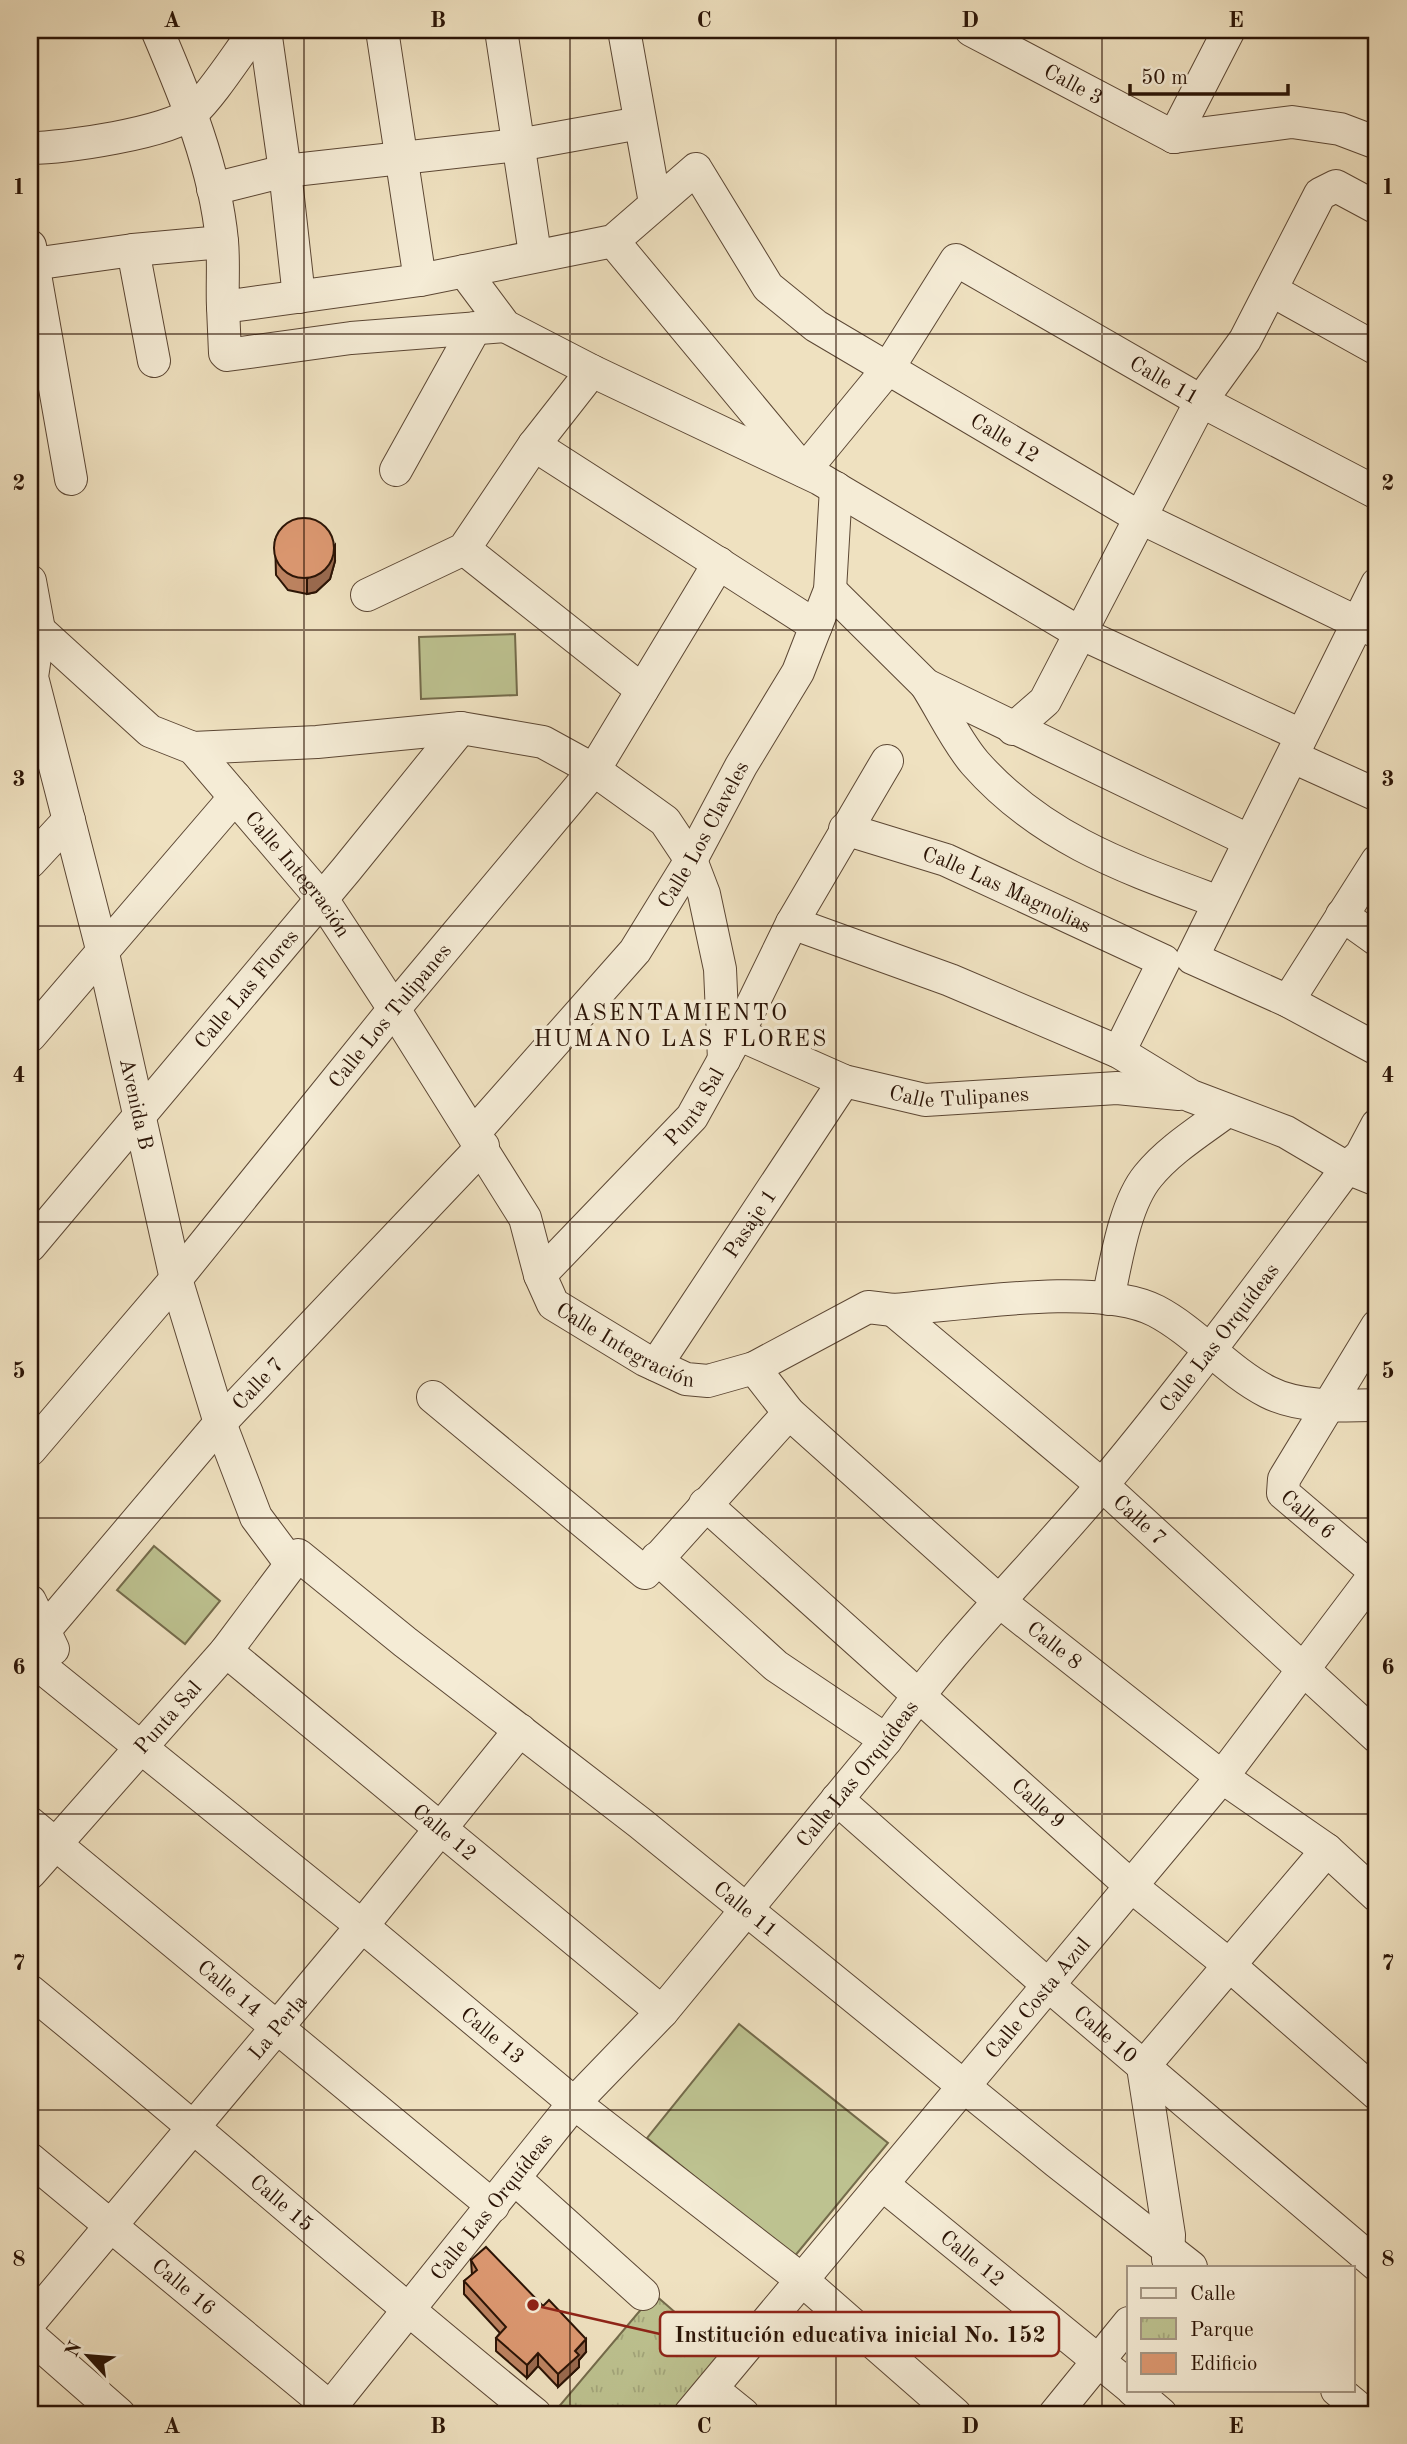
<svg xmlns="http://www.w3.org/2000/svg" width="1407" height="2444" font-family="'Old Standard TT',serif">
<defs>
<pattern id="park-tufts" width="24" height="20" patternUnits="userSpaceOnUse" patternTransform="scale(1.75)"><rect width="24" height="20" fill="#bdc290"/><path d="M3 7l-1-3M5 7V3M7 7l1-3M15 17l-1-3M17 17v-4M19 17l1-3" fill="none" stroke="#a3a67b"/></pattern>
</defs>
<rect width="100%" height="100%" fill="#efe1c0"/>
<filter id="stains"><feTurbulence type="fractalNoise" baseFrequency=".00286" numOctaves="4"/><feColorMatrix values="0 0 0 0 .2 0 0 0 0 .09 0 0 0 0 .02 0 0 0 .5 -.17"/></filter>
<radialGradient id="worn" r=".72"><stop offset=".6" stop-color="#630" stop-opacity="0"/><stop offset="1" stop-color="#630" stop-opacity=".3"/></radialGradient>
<g fill="#bdc290" stroke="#746b4b" stroke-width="2">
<polygon points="515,634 517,695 421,699 419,637"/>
<polygon points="154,1546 220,1601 185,1644 117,1590"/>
<polygon points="739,2024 888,2143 794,2257 647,2138"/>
</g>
<polygon fill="url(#park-tufts)" stroke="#746b4b" stroke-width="2" points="654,2294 722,2353 670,2414 561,2414 556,2410"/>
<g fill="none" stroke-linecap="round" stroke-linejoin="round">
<g stroke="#5c4734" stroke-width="34">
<g id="minor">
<path id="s1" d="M 157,30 C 186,98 215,167 222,241 C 224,263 222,285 223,307 L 420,280 L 613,241 L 696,169 L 768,287 L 816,326 L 1139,517 L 1377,632"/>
<polyline points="265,30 285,171 299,297"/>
<polyline points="382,30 420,280"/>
<polyline points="501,30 535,254"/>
<polyline points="624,30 655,203"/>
<path id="s2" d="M 971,30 L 1174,137"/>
<polyline points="1174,137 1292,122 1340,129 1377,143"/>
<polyline points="1174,137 1229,30"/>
<path d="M 30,148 C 63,148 169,133 193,112 C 212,95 239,52 256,30"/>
<polyline points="213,189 285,171 518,145 640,123"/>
<path id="s3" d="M 613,241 L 804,471 L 887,370 L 956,260 L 1201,401 L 1377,493"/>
<polyline points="30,246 71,479"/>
<polyline points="133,250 154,361"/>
<polyline points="33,264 133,250 222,242"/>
<polyline points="464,271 505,326 592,371 820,479 1080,633 1301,735"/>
<polyline points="1271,290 1377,349"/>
<polyline points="223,307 225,353 227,355 351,338 505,326"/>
<polyline points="534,445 816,626"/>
<polyline points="396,470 475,328"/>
<polyline points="464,549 642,690"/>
<path id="s4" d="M 30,581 L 39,630 L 32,677 L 102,949 L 176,1279 L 220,1423 L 256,1517 L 291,1564"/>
<polyline points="1377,584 1192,958 1288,1001 1377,1049"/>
<polyline points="830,590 926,685 1248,840"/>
<polyline points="367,595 464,549 534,445 592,371"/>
<polyline points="39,630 150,731 193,748 317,742 461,728 543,742 594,770 665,821 691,860 704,894 720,969 724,1060"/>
<path d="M 926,685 C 942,710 956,741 975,763 C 1043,840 1127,868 1219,902"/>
<polyline points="1013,729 1045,701 1201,401 1245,340 1320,194 1336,186 1377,208"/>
<path id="s5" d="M 193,748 L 322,899 L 394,1009 L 525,1218 L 540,1275 L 553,1304 L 645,1360 L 686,1379 L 708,1381 L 754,1368 L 868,1307 L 893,1310 C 959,1305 1099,1281 1156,1311 C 1196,1332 1227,1371 1268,1392 C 1299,1408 1342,1406 1377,1405"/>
<polyline points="1293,757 1377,795"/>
<path id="s6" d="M 845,829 L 946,860 L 1164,961 L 1119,1052"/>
<polyline points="30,862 69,820"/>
<polyline points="1342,915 1377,940"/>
<polyline points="792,923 950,980 1119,1052 1191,1096 1286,1132 1347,1168 1377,1180"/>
<polyline points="1288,1001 1377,861"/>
<path id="s7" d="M 738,1034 L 844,1081 L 925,1100 L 1117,1088 L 1179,1094"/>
<polyline points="30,1036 235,797"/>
<path id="s8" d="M 474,1133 L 635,951 L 691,860 L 741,766 L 798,672 L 830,590 L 836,488"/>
<path id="s9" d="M 30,1246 L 346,870 L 461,728"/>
<path id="s10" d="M 540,1275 L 692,1117 L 738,1034 L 792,923 L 887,761"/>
<path d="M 1108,1299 C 1116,1263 1124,1205 1148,1176 C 1169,1150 1200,1131 1227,1111"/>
<path id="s11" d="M 893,1310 L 1102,1485 L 1377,1737"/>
<path id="s12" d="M 1377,1326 L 1284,1479 L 1283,1493 L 1377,1573"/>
<path id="s13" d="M 656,1365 L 844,1081"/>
<path id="s14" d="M 754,1368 L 789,1413 L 999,1601 L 1222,1777 L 1327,1850 L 1377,1896"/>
<polyline points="433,1397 645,1573 789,1413"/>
<path id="s15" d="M 30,1450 L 176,1279 L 394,1009 L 594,770 L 719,563"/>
<path id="s16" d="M 705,1504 L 1131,1886 L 1228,1964 L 1377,2094"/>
<polyline points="657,1558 776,1666 886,1740"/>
<polyline points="30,1601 53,1649"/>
<path id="s17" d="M 44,1631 L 220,1423 L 483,1146"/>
<path id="s18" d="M 226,1651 L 662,2012"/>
<path id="s19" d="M 30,1658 L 362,1926 L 574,2103 L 802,2280 L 955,2414"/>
<path id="s20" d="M 837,1799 L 1048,1985 L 1377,2265"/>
<path id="s21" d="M 30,1823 L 493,2206"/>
<path id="s22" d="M 30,1873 L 226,1651 L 298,1555 L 405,1642 L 640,1823 L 1057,2162 L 1191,2267"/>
<path id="s23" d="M 30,1991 C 200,2130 364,2276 535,2414"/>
<path id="s24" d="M 30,2159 L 338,2414"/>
<polyline points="514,2178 643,2294"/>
<path id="s25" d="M 882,2184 L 1129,2386"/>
<polyline points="1168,2259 1169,2235 1143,2067 1327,1850"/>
<path id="s26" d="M 30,2322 L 362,1926 L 520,1730"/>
<polyline points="30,2336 119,2414"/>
<polyline points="712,2389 743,2414"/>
<polyline points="1133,2390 1161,2414"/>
<polyline points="1337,2390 1366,2414"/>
<path id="s27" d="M 325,2414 L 574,2103 L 662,2012 L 886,1740 C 950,1648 1031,1570 1103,1484 C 1188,1382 1267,1275 1347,1168 L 1361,1155 L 1377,1125"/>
<path id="s28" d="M 690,2414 L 1222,1777 L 1376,1573"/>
<polyline points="1055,2414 1129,2323"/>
</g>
</g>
<use href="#minor" stroke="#f5ecd6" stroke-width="32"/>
</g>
<g fill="#bd8361" stroke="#2b1406" stroke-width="2">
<polygon points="275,540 335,561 330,579 316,592 307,594 288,590 276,575"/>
<polygon points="471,2260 586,2352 579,2360 579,2367 558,2387 538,2366 527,2378 496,2351 496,2338 500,2333 464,2294 464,2281 472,2275"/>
</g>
<g fill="#9a6a4f" stroke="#2b1406" stroke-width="2">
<polygon points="335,545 335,561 330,579 316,592 307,594 307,579"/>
<polygon points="586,2339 586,2352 579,2360 579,2367 558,2387 558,2374 575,2351"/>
<polygon points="538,2353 538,2366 527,2378 527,2365"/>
</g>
<g fill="#dc9871" stroke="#2b1406" stroke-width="2">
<circle cx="304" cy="548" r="30"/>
<polygon points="486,2247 543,2306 549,2300 586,2339 575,2351 579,2355 558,2374 538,2353 527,2365 496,2338 506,2327 464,2281 477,2270 471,2260"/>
</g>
<path fill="none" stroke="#2b1406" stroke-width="2" stroke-opacity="0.55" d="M 304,30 L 304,2414M 570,30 L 570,2414M 836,30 L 836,2414M 1102,30 L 1102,2414M 30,334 L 1377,334M 30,630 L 1377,630M 30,926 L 1377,926M 30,1222 L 1377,1222M 30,1518 L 1377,1518M 30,1814 L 1377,1814M 30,2110 L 1377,2110"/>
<g text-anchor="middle" stroke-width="7" stroke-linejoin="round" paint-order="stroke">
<g font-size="21" fill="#2b1406" stroke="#f5ecd6">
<text dy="7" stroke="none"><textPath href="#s2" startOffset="116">Calle 3</textPath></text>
<text dy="7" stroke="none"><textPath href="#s3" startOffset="800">Calle 11</textPath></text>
<text dy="7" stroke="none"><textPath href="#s1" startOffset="1213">Calle 12</textPath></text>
<text dy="7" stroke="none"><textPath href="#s8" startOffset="378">Calle Los Claveles</textPath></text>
<text dy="7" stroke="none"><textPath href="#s5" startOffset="164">Calle Integración</textPath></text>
<text dy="7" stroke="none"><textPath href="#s6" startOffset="173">Calle Las Magnolias</textPath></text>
<text dy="7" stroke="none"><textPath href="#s9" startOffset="336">Calle Las Flores</textPath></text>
<text dy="7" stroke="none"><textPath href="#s15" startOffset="564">Calle Los Tulipanes</textPath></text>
<text dy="7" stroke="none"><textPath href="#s7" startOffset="233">Calle Tulipanes</textPath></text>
<text dy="7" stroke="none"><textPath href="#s4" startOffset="537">Avenida B</textPath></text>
<text dy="7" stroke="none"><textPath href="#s10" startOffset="229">Punta Sal</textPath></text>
<text dy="7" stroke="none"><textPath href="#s13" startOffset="170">Pasaje 1</textPath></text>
<text dy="7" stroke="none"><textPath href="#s27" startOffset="1400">Calle Las Orquídeas</textPath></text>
<text dy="7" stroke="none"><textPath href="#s5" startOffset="751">Calle Integración</textPath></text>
<text dy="7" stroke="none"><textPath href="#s17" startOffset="327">Calle 7</textPath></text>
<text dy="7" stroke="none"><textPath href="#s12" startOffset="226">Calle 6</textPath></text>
<text dy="7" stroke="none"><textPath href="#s11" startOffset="324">Calle 7</textPath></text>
<text dy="7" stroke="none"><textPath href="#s14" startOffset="410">Calle 8</textPath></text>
<text dy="7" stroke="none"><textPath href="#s22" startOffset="208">Punta Sal</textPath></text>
<text dy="7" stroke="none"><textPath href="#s27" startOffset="833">Calle Las Orquídeas</textPath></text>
<text dy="7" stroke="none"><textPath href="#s16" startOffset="448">Calle 9</textPath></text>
<text dy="7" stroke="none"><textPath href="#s18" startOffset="284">Calle 12</textPath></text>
<text dy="7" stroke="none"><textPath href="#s22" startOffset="987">Calle 11</textPath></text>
<text dy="7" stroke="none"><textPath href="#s21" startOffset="259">Calle 14</textPath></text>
<text dy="7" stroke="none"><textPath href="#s28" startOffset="542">Calle Costa Azul</textPath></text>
<text dy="7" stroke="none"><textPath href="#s26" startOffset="385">La Perla</textPath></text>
<text dy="7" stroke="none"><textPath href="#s20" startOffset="357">Calle 10</textPath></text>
<text dy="7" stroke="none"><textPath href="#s19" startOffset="597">Calle 13</textPath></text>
<text dy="7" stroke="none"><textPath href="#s23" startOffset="329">Calle 15</textPath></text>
<text dy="7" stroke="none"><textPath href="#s27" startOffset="266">Calle Las Orquídeas</textPath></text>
<text dy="7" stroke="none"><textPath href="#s25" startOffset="117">Calle 12</textPath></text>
<text dy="7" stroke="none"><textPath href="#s24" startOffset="200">Calle 16</textPath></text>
</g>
<g font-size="23" letter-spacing="2" fill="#2b1406" stroke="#f5ecd6">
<text x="681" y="1020">ASENTAMIENTO<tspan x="681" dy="26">HUMANO LAS FLORES</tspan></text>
</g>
</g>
<path fill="none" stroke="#8f2418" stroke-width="2.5" d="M533 2305L660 2334"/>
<circle fill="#8f2418" stroke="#f5ecd6" stroke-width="2.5" cx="533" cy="2305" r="7"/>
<rect fill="#f5ecd6" stroke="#8f2418" stroke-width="2.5" x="660" y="2312" width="399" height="44" rx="7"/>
<g font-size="23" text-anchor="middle" font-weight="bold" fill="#2b1406">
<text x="860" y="2342">Institución educativa inicial No. 152</text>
</g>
<rect width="1407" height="2444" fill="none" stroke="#efe1c0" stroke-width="77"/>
<rect x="1127" y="2266" width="228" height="126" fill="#f5ecd6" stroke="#a49683" stroke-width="2"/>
<rect x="1141" y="2288" width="35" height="10" fill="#f5ecd6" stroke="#a49683" stroke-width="2"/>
<text x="1190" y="2300" font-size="21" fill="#2b1406">Calle</text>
<rect x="1141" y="2318" width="35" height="21" fill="url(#park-tufts)" stroke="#a49683" stroke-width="2"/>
<text x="1190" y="2336" font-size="21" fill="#2b1406">Parque</text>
<rect x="1141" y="2353" width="35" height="21" fill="#dc9871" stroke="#a49683" stroke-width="2"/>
<text x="1190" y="2370" font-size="21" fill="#2b1406">Edificio</text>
<g transform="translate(88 2356) rotate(296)" stroke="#f5ecd6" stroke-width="5" paint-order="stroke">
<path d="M0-5L12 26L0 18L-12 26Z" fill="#2b1406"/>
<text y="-10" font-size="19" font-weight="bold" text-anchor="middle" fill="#2b1406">N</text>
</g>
<path d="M1130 84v10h158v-10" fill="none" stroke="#2b1406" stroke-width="3.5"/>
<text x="1141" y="84" font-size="21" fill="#2b1406" stroke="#f5ecd6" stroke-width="5" paint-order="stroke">50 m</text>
<rect x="38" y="38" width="1330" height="2368" fill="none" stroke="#2b1406" stroke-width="2.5"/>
<g font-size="23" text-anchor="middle" font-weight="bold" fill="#2b1406">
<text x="172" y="27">A</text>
<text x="438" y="27">B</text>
<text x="704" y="27">C</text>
<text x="970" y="27">D</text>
<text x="1236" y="27">E</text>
<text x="19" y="194">1</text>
<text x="1388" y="194">1</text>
<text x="19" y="490">2</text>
<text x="1388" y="490">2</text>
<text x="19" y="786">3</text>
<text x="1388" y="786">3</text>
<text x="19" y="1082">4</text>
<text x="1388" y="1082">4</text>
<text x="19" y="1378">5</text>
<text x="1388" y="1378">5</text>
<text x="19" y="1674">6</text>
<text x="1388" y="1674">6</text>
<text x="19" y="1970">7</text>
<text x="1388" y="1970">7</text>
<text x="19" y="2266">8</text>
<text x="1388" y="2266">8</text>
<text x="172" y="2433">A</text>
<text x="438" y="2433">B</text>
<text x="704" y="2433">C</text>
<text x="970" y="2433">D</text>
<text x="1236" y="2433">E</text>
</g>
<rect width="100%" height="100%" filter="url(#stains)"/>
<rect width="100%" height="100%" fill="url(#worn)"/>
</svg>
